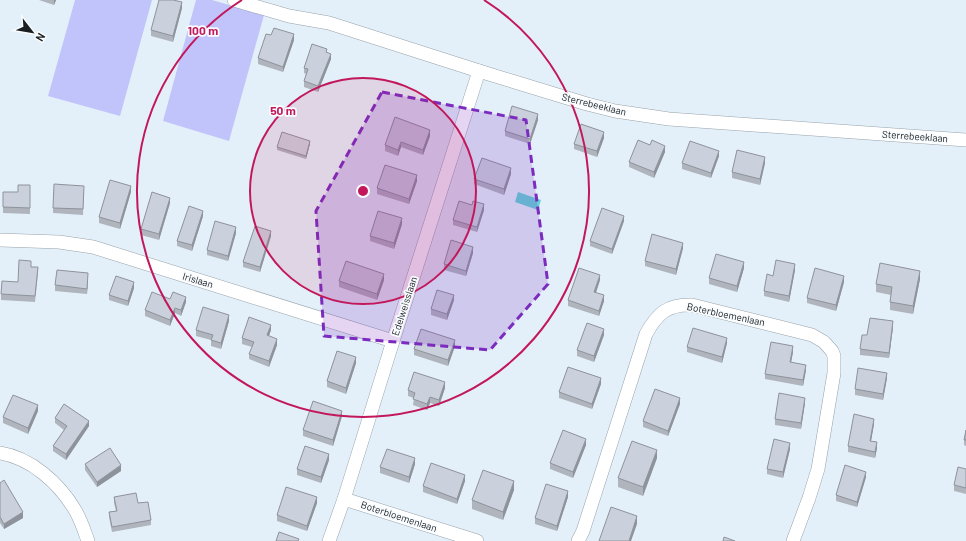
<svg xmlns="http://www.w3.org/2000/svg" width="966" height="541" font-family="Barlow,sans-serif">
<rect width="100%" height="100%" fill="#e4f0f9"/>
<g fill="#c1c3fb">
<polygon points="75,0 152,0 120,116 48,96"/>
<polygon points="196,0 212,0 264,15 229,141 163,121"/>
</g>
<polygon fill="#63d3d7" points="518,192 541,200 538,210 515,202"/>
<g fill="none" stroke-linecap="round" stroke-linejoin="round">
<g stroke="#98a3ab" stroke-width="14">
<g id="street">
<polyline points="234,0 289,16 329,23 479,71 587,104 615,111 669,119 966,140"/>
<polyline points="0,240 59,242 93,247 393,341"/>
<path d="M 0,453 C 31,458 59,483 75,510 C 81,520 84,530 88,541"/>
<polyline points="344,499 477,541"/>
<polyline points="329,541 344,499 393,341 479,71"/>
<path d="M 578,541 L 583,531 L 646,334 C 657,314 667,304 692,305 L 812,335 L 824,342 L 832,351 L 834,356 L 834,373 L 818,469 L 809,498 L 793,541"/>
</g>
</g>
<use href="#street" stroke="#fff" stroke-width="13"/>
</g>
<g fill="#afb4bd">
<polygon points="39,0 56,0 54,5"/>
<polygon points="182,8 173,42 151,36 151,30"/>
<polygon points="271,35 294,40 283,72 258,64 258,58"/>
<polygon points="327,52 331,59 318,92 304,87 304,81 306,74 304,73 304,68"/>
<polygon points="538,120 530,144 505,136 505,131"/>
<polygon points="430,136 423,155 401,147 398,156 385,151 385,145"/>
<polygon points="604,138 597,157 574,149 574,144"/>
<polygon points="310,144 306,159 277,150 277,147"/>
<polygon points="650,145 665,152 654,178 629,167 629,162"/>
<polygon points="719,156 711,178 682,169 682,163"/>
<polygon points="765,163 760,185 732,178 732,172"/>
<polygon points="511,174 504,195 474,184 474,179"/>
<polygon points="417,181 409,204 377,194 377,188"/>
<polygon points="30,185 30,214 3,213 3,192 18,192"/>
<polygon points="84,191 83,215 53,213 53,208"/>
<polygon points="131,192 120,229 99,223 99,217"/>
<polygon points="170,203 159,240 141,235 141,229"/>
<polygon points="472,205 484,210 477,232 453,225 453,220"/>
<polygon points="203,216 192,251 177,246 177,241"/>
<polygon points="624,221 612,254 590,246 590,241"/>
<polygon points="402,224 394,249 370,241 370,236"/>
<polygon points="236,233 228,261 207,255 207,250"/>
<polygon points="271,236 260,272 243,267 243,262"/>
<polygon points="683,248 676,275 645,266 645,261"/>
<polygon points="473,253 466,276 444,270 444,264"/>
<polygon points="31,267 38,273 35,302 1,300 1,294 18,282"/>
<polygon points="744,268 737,292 709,284 709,278"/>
<polygon points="795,270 789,302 764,296 764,291 773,276"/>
<polygon points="88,279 87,294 55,291 55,285"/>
<polygon points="920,279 913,314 890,310 890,302 891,295 876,292 876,284"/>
<polygon points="384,280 377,300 339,287 339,281"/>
<polygon points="600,280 596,293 604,301 599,316 568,306 568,300"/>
<polygon points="844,282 836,311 807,303 807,298"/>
<polygon points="134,288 128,306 109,300 109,295"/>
<polygon points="170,299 186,302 181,316 175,313 170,326 145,316 145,310"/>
<polygon points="454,300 447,320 431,315 431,309"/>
<polygon points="229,321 221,349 211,346 211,340 196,336 196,330"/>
<polygon points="893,327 889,358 860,355 860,349 867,335"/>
<polygon points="271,330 269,336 277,345 269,367 249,359 249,354 252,347 242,344 242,338"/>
<polygon points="604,335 594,362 577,356 577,350"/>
<polygon points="727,343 722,363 687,352 687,347"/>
<polygon points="455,346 448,366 414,355 414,349"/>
<polygon points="793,352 791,362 806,370 803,386 765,379 765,374"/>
<polygon points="356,363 346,394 327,387 327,381"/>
<polygon points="887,378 883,400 855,395 855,389"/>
<polygon points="601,384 592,409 559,398 559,392"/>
<polygon points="445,388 439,406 430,403 427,410 413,405 414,398 408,396 408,390"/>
<polygon points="805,403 801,429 775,425 775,419"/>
<polygon points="680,404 668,436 643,427 643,421"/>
<polygon points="38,411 28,434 3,423 3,417"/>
<polygon points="342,416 333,446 303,436 303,430"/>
<polygon points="55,418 89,426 66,460 53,451 53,446 64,430 55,423"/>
<polygon points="874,424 871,441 877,448 875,458 848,452 848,446"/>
<polygon points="966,430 966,446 964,445 964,440"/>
<polygon points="586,445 573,478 550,469 550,463"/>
<polygon points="790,449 783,478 767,474 767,469"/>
<polygon points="657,458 643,496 618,487 618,478"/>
<polygon points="329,460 321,483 297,475 297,469"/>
<polygon points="85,464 121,471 97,487 85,470"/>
<polygon points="415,464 409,483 380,473 380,467"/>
<polygon points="966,469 966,494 954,491 954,485"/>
<polygon points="866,477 857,507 836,501 836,495"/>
<polygon points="465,481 457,504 423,492 423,486"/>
<polygon points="0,483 23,518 4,529 0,523"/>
<polygon points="514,490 503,520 472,509 472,500"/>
<polygon points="114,497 138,503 151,520 151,525 112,532 109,517 109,512 116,511 114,503"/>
<polygon points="568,497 557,531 535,524 535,518"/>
<polygon points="317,503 307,531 277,521 277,515"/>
</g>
<g fill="#8e929a">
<polygon points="54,0 56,0 54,5"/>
<polygon points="182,2 182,8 173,42 173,36"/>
<polygon points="294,34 294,40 283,72 283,67"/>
<polygon points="331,54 331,59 318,92 318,86"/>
<polygon points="538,114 538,120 530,144 530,139"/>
<polygon points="430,130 430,136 423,155 423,150"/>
<polygon points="604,132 604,138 597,157 597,151"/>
<polygon points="310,141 310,144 306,159 306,156"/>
<polygon points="401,142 401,147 398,156 398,150"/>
<polygon points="665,146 665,152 654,178 654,172"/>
<polygon points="719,151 719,156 711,178 711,173"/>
<polygon points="765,157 765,163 760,185 760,179"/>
<polygon points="511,168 511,174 504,195 504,189"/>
<polygon points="417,175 417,181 409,204 409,199"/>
<polygon points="131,186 131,192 120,229 120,223"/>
<polygon points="170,198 170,203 159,240 159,234"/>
<polygon points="484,204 484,210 477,232 477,227"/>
<polygon points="203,211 203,216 192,251 192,245"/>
<polygon points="624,216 624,221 612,254 612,249"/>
<polygon points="402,218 402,224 394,249 394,243"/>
<polygon points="236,227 236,233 228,261 228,256"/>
<polygon points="271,231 271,236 260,272 260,267"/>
<polygon points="683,243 683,248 676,275 676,269"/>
<polygon points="473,247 473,253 466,276 466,271"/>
<polygon points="744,262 744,268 737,292 737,286"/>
<polygon points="795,264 795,270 789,302 789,296"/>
<polygon points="920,271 920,279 913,314 913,306"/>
<polygon points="88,273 88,279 87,294 87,289"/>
<polygon points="384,274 384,280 377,300 377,294"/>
<polygon points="600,275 600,280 594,298 594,292"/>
<polygon points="844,276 844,282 836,311 836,305"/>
<polygon points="134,282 134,288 128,306 128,301"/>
<polygon points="454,295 454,300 447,320 447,314"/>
<polygon points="604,295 604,301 599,316 599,311"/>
<polygon points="186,297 186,302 181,316 181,310"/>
<polygon points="175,308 175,313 170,326 170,320"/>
<polygon points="229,315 229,321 221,349 221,343"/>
<polygon points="893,321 893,327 889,358 889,353"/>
<polygon points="271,325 271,330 267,341 267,335"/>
<polygon points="604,329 604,335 594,362 594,356"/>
<polygon points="727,338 727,343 722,363 722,357"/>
<polygon points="277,339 277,345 269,367 269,361"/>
<polygon points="455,340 455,346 448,366 448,360"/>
<polygon points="793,346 793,352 790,368 790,362"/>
<polygon points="356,357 356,363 346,394 346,388"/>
<polygon points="806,365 806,370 803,386 803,380"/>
<polygon points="887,373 887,378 883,400 883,394"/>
<polygon points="601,378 601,384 592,409 592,404"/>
<polygon points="445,382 445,388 439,406 439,400"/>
<polygon points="430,397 430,403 427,410 427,404"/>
<polygon points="680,398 680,404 668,436 668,431"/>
<polygon points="805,398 805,403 801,429 801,423"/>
<polygon points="38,405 38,411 28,434 28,428"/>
<polygon points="342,411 342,416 333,446 333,440"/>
<polygon points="874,419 874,424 870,447 870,441"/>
<polygon points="89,421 89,426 66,460 66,454"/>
<polygon points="586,439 586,445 573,478 573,472"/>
<polygon points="877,442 877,448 875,458 875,452"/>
<polygon points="790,443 790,449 783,478 783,472"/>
<polygon points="657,450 657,458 643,496 643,487"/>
<polygon points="329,454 329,460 321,483 321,477"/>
<polygon points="415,458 415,464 409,483 409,477"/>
<polygon points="121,465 121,471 97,487 97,482"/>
<polygon points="866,472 866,477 857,507 857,502"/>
<polygon points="465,475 465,481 457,504 457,499"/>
<polygon points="514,481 514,490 503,520 503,512"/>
<polygon points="568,491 568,497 557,531 557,526"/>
<polygon points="317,497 317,503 307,531 307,526"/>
<polygon points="23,512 23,518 4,529 4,524"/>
<polygon points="637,516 637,524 631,541 629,541"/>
</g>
<g fill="#cbd1dc" stroke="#8e929a">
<polygon points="159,0 173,0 182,2 173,36 151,30"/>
<polygon points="274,28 294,34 283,67 258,58 266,34 271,35"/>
<polygon points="312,44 327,49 326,52 331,54 318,86 304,81 308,69 304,68"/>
<polygon points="512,106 538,114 530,139 505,131"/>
<polygon points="395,117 430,130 423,150 401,142 398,150 385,145"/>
<polygon points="581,124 604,132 597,151 574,144"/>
<polygon points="282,132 310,141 306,156 277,147"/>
<polygon points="638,140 650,145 652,140 665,146 654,172 629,162"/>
<polygon points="690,141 719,151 711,173 682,163"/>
<polygon points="737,150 765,157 760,179 732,172"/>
<polygon points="482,158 511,168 504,189 474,179"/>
<polygon points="385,165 417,175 409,199 377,188"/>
<polygon points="110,180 131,186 120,223 99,217"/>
<polygon points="54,184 84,186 83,209 53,208"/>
<polygon points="18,185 30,185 30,208 3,207 3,192 18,192"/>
<polygon points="152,192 170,198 159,234 141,229"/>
<polygon points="459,201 472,205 473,201 484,204 477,227 453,220"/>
<polygon points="189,206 203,211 192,245 177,241"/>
<polygon points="602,208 624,216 612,249 590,241"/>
<polygon points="378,211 402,218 394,243 370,236"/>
<polygon points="215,221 236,227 228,256 207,250"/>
<polygon points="255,226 271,231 260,267 243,262"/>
<polygon points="652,234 683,243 676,269 645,261"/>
<polygon points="451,240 473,247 466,271 444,264"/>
<polygon points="716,254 744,262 737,286 709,278"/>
<polygon points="19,260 31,261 31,267 38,267 35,296 1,294 2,281 18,282"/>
<polygon points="776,260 795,264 789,296 764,291 767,274 773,276"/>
<polygon points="346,261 384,274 377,294 339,281"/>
<polygon points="880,263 920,271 913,306 890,302 892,287 876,284"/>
<polygon points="579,268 600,275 594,292 604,295 599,311 568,300"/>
<polygon points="815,268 844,276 836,305 807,298"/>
<polygon points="57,270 88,273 87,289 55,285"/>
<polygon points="116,276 134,282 128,301 109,295"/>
<polygon points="437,290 454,295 447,314 431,309"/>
<polygon points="152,292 170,299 173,292 186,297 181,310 175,308 170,320 145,310"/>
<polygon points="203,307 229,315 221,343 211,340 213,335 196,330"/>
<polygon points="249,317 271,325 267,335 277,339 269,361 249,354 254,342 242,338"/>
<polygon points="870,318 893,321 889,353 860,349 862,335 867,335"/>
<polygon points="587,323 604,329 594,356 577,350"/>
<polygon points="693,328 727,338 722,357 687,347"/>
<polygon points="421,329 455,340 448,360 414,349"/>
<polygon points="771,342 793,346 790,362 806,365 803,380 765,374"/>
<polygon points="337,351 356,357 346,388 327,381"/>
<polygon points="568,367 601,378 592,404 559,392"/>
<polygon points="858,368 887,373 883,394 855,389"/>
<polygon points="414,372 445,382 439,400 430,397 427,404 413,399 415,393 408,390"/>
<polygon points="655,389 680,398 668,431 643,421"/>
<polygon points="779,393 805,398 801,423 775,419"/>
<polygon points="13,395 38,405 28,428 3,417"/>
<polygon points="313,401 342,411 333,440 303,430"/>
<polygon points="64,404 89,421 66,454 53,446 67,426 55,418"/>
<polygon points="854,414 874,419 870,441 877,442 875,452 848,446"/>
<polygon points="563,430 586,439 573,472 550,463"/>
<polygon points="966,430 966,440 964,440"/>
<polygon points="774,439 790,443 783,472 767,469"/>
<polygon points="632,441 657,450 643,487 618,478"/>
<polygon points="305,446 329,454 321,477 297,469"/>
<polygon points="110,448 121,465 97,482 85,464"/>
<polygon points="387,449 415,458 409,477 380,467"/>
<polygon points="431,463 465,475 457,499 423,486"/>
<polygon points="845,465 866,472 857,502 836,495"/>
<polygon points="958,467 966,469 966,488 954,485"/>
<polygon points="483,470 514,481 503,512 472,500"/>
<polygon points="4,480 23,512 4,524 0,517 0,483"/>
<polygon points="546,484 568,491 557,526 535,518"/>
<polygon points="286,487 317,497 307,526 277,515"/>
<polygon points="136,493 138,503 148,502 151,520 112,527 109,512 117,511 114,497"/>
<polygon points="611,507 637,516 629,541 599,541"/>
<polygon points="279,532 299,539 298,541 276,541"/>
<polygon points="724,537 735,541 723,541"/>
</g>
<path fill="#7b2cbf" fill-opacity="0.2" stroke="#7b2cbf" stroke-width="3" stroke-dasharray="8 5" stroke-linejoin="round" d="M 382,92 L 526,120 L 548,284 L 490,350 L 324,336 L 316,211 Z"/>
<circle cx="363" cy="191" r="113" fill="#c2185b" fill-opacity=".12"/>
<g fill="none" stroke="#c2185b" stroke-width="2">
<circle cx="363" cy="191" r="113"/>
<path d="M484 0A226 226 0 1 1 242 0"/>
</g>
<g text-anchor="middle" stroke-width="3.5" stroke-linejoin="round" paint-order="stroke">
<g font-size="10" fill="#1a1e21" stroke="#f9fcfe">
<text transform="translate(594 104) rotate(14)" y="4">Sterrebeeklaan</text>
<text transform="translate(915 136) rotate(4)" y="4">Sterrebeeklaan</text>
<text transform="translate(198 280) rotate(17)" y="4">Irislaan</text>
<text transform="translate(404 306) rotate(-72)" y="4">Edelweisslaan</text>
<text transform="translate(726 314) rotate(12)" y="4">Boterbloemenlaan</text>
<text transform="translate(399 516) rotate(18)" y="4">Boterbloemenlaan</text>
</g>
</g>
<circle cx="363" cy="191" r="6" fill="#c2185b" stroke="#f9fcfe" stroke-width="2"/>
<g font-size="12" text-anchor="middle" font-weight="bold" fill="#c2185b" stroke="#f9fcfe" stroke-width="3.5" stroke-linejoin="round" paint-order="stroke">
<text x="203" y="35">100 m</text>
<text x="283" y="115">50 m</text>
</g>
<g transform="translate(32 32) rotate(121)" stroke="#f9fcfe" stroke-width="3" paint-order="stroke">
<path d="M0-3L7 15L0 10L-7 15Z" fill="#1a1e21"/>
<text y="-6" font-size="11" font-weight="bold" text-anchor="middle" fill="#1a1e21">N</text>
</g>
</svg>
